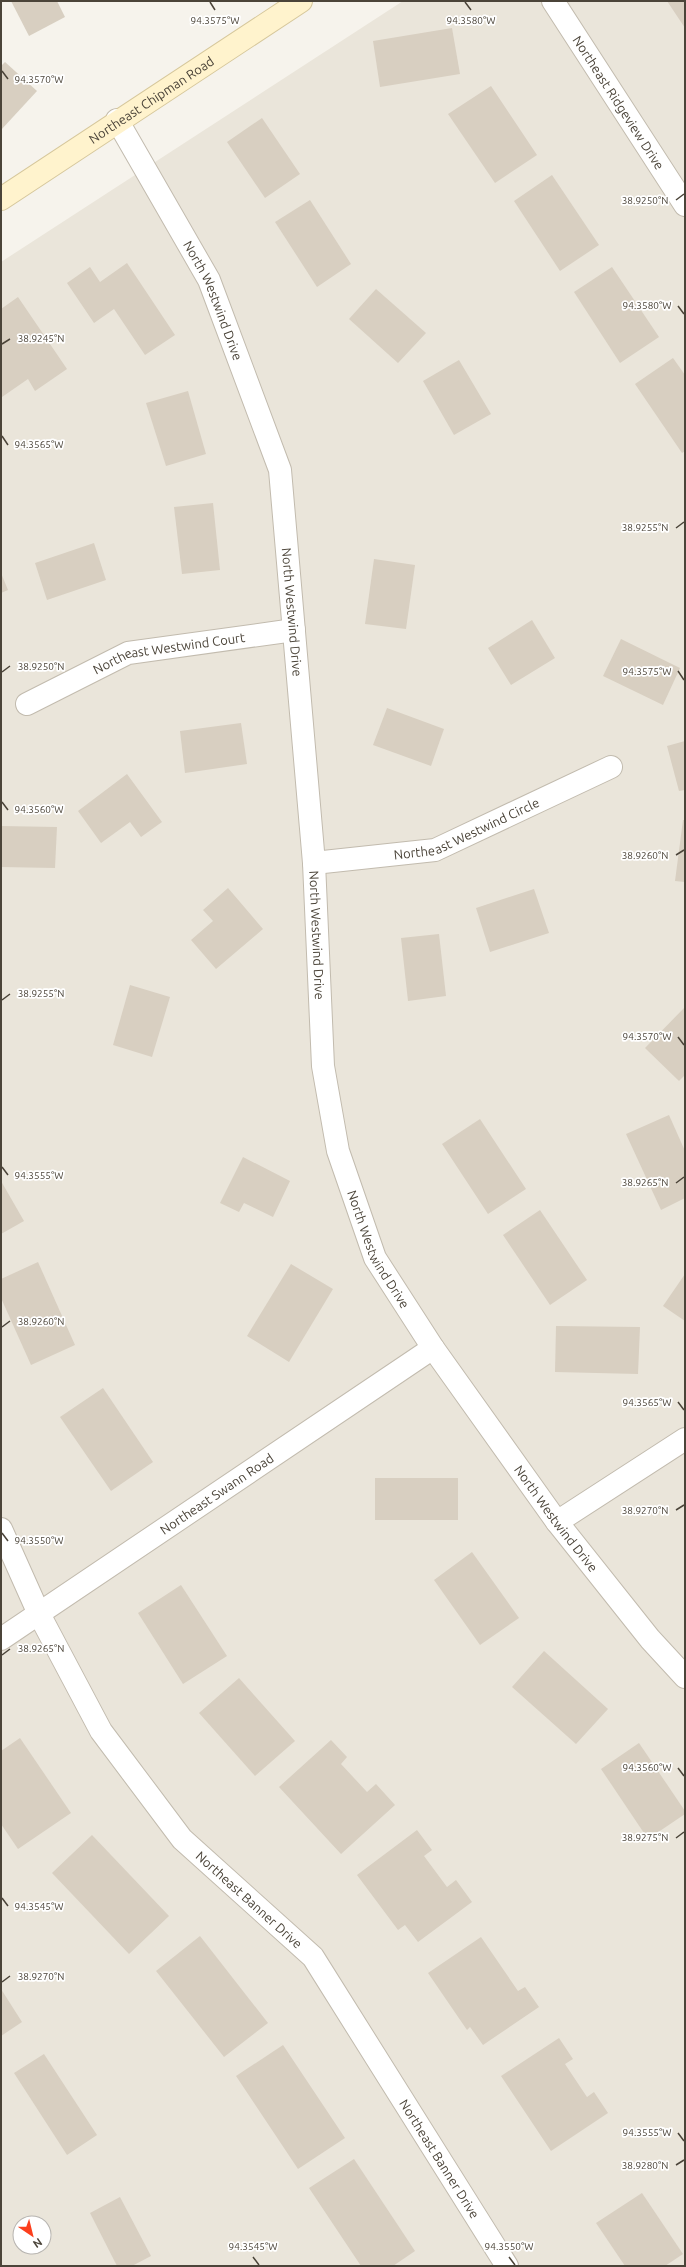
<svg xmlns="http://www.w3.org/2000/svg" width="686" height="2267" font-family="Ubuntu,sans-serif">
<rect width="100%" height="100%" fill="#f6f3ec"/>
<path fill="#eae5da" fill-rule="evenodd" d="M 403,1 L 685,1 L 685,2266 L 1,2266 L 1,262 ZM 20,2223 L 44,2223 L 44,2247 L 20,2247 Z"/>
<g fill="#d8cfc1">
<polygon points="11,1 57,1 65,17 29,36"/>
<polygon points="667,1 685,1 685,28"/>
<polygon points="452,28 460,74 380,87 373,41"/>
<polygon points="5,62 37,91 1,130 1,66"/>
<polygon points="491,86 537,155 495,183 448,114"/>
<polygon points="262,118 300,174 265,198 227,142"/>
<polygon points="552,175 599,245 560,271 514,201"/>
<polygon points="310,200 351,264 317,287 275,222"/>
<polygon points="127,263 175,335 145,355 114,309 94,323 67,283 90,267 100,282"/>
<polygon points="612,267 659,337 620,363 574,292"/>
<polygon points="376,289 426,333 398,363 349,319"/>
<polygon points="18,297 67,369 35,391 28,379 2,397 1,309"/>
<polygon points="673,358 685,375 685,451 682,453 635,384"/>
<polygon points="459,360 491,414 454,435 423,381"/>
<polygon points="188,391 206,454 166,466 146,403"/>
<polygon points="213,503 220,570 182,574 174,507"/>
<polygon points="94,543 106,580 47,600 35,563"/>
<polygon points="374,559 415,565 406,629 365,624"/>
<polygon points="1,573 8,590 1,593"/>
<polygon points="532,620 555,658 511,685 488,648"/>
<polygon points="621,639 680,668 663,705 603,676"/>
<polygon points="387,708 444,729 431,766 373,745"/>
<polygon points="241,723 247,764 185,773 180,731"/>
<polygon points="685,741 685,790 679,791 667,746"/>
<polygon points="127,774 162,822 141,837 130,822 101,843 78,811"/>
<polygon points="683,820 685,820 685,882 675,881"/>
<polygon points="1,826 57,827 55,868 1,867"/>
<polygon points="228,888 263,929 216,969 191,940 213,921 203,910"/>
<polygon points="534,889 549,933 490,952 476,908"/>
<polygon points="439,934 446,996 408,1001 401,938"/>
<polygon points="130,985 170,997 152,1057 113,1045"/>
<polygon points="685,1007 685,1075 679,1081 645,1048"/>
<polygon points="669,1115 685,1151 685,1198 661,1210 626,1134"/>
<polygon points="480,1119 526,1189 488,1214 442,1144"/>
<polygon points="243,1157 290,1181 273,1217 244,1203 239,1212 220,1203"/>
<polygon points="1,1181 24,1221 1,1234"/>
<polygon points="540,1210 587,1280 550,1305 503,1235"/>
<polygon points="38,1262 75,1345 31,1365 1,1298 1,1279"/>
<polygon points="291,1264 333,1289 289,1362 247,1336"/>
<polygon points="685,1274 685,1321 663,1306"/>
<polygon points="556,1326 640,1327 638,1374 555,1372"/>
<polygon points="103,1388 153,1462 111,1491 60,1417"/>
<rect x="375" y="1478" width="83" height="42"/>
<polygon points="472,1552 519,1618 480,1645 434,1580"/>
<polygon points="181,1585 227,1656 183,1684 138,1613"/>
<polygon points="544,1651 608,1709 576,1744 512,1687"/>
<polygon points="239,1678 295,1741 255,1776 199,1713"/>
<polygon points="20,1738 71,1813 18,1849 1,1824 1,1751"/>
<polygon points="331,1740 347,1757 341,1764 367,1792 376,1784 395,1805 341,1854 279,1787"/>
<polygon points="639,1743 685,1811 685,1814 648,1839 601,1769"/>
<polygon points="417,1830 432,1850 424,1856 447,1887 456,1880 472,1902 418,1942 405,1925 398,1930 357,1875"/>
<polygon points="92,1835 169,1916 129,1954 52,1873"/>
<polygon points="200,1936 268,2023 224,2057 156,1971"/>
<polygon points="481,1937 518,1991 525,1987 539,2007 483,2045 470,2027 467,2030 428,1973"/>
<polygon points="1,1989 22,2022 1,2036"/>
<polygon points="559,2038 573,2059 565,2064 587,2097 594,2092 608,2113 551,2151 501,2076"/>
<polygon points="283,2045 345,2138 298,2169 236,2076"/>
<polygon points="44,2054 97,2135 67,2155 14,2073"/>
<polygon points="354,2159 415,2251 393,2266 361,2266 309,2188"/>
<polygon points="642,2193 683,2254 665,2266 625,2266 596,2223"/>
<polygon points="120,2197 151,2256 132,2266 117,2266 90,2213"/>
</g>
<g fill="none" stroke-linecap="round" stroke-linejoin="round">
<g stroke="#c2bbae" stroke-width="24">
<g id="street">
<path id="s1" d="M 553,1 L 685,205"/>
<path id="s2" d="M 117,120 L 209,280 L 280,470 L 314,863 L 323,1066 L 338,1151 L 375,1258 L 433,1348 L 557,1522 L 650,1639 L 685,1677"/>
<path id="s3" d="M 27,704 L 128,653 L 294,630"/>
<path id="s4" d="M 314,863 L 435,850 L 611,767"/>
<polyline points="557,1522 685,1439"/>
<path id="s5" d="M 1,1529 L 39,1614 L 101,1731 L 182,1839 L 313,1957 L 507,2266"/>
<path id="s6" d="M 1,1639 L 433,1348"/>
</g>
</g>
<g stroke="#d6c79b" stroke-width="24">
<g id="secondary">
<path id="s7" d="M 1,199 L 301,1"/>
</g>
</g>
<use href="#street" stroke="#fff" stroke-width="22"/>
<use href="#secondary" stroke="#fff3cd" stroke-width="22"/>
</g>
<path fill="none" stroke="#4b4439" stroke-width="1.5" d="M 210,2 L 215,10M 465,2 L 471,10M 2,71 L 8,79M 676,200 L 684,194M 678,306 L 684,314M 2,344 L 10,339M 2,436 L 8,445M 676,528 L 684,522M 678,671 L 684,680M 2,672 L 10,666M 2,802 L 8,810M 676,855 L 684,850M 2,1000 L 10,994M 678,1037 L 684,1045M 2,1167 L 8,1175M 676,1183 L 684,1177M 2,1327 L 10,1321M 678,1402 L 684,1410M 676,1510 L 684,1505M 2,1533 L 8,1541M 2,1655 L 10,1649M 678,1768 L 684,1776M 676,1838 L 684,1832M 2,1898 L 8,1906M 2,1982 L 10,1976M 678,2133 L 684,2141M 676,2165 L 684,2160M 253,2257 L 259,2265M 509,2257 L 515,2265"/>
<g text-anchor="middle" stroke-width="3.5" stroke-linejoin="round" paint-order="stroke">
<g font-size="13" fill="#4b4439" stroke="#fff">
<text dy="5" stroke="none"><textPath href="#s7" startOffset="180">Northeast Chipman Road</textPath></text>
<text dy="5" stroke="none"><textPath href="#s1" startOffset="121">Northeast Ridgeview Drive</textPath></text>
<text dy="5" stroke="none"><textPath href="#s2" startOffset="205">North Westwind Drive</textPath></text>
<text dy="5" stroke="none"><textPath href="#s2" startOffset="530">North Westwind Drive</textPath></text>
<text dy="5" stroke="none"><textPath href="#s3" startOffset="153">Northeast Westwind Court</textPath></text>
<text dy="5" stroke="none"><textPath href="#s4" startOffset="158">Northeast Westwind Circle</textPath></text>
<text dy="5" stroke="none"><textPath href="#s2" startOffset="854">North Westwind Drive</textPath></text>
<text dy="5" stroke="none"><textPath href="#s2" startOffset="1178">North Westwind Drive</textPath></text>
<text dy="5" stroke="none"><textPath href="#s6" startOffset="260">Northeast Swann Road</textPath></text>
<text dy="5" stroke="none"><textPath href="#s2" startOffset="1502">North Westwind Drive</textPath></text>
<text dy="5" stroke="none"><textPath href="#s5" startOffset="451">Northeast Banner Drive</textPath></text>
<text dy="5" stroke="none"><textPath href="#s5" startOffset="775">Northeast Banner Drive</textPath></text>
</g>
</g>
<g font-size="10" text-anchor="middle" fill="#4b4439" stroke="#fff" stroke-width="3.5" stroke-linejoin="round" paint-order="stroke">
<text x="215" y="24">94.3575°W</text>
<text x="471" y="24">94.3580°W</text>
<text x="39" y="83">94.3570°W</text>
<text x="645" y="204">38.9250°N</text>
<text x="647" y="309">94.3580°W</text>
<text x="41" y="342">38.9245°N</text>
<text x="39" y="448">94.3565°W</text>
<text x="645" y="531">38.9255°N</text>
<text x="41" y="670">38.9250°N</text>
<text x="647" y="675">94.3575°W</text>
<text x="39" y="813">94.3560°W</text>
<text x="645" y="859">38.9260°N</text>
<text x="41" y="997">38.9255°N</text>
<text x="647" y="1040">94.3570°W</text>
<text x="39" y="1179">94.3555°W</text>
<text x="645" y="1186">38.9265°N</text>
<text x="41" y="1325">38.9260°N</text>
<text x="647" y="1406">94.3565°W</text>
<text x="645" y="1514">38.9270°N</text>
<text x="39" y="1544">94.3550°W</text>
<text x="41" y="1652">38.9265°N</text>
<text x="647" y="1771">94.3560°W</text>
<text x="645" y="1841">38.9275°N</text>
<text x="39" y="1910">94.3545°W</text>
<text x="41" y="1980">38.9270°N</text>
<text x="647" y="2136">94.3555°W</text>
<text x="645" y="2169">38.9280°N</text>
<text x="253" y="2250">94.3545°W</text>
<text x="509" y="2250">94.3550°W</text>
</g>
<rect width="686" height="2267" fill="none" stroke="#4b4439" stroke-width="4"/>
<g transform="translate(32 2235) rotate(145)"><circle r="19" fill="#ffffff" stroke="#b7b4b0"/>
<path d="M0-3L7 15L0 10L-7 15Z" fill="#fc3f1d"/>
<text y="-6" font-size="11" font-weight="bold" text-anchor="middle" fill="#4b4439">N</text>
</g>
</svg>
